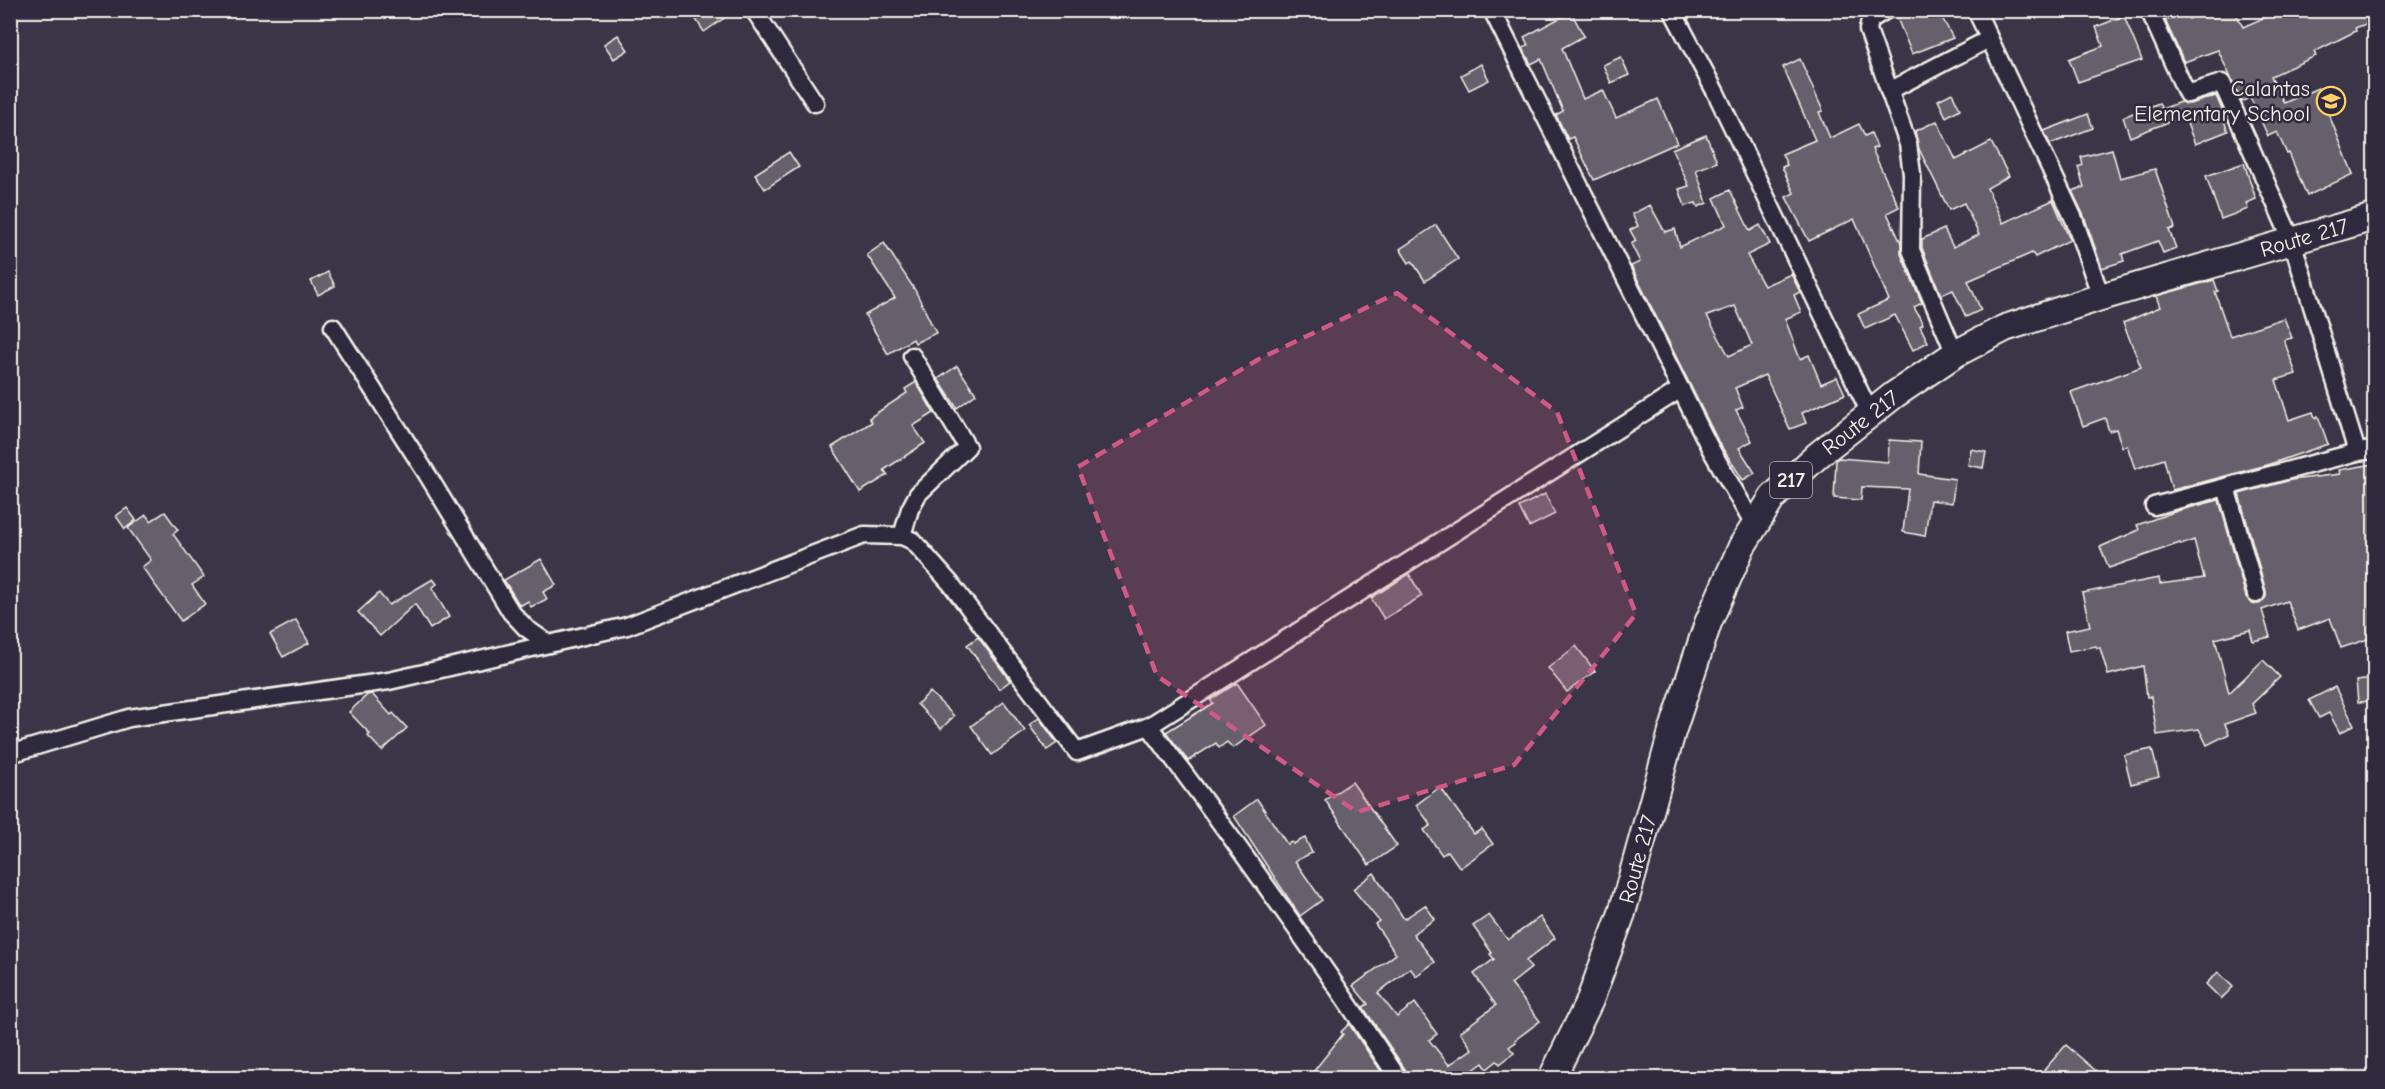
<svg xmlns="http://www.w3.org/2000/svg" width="2385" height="1089" font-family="'Comic Neue',sans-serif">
<rect width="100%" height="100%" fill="#3b3647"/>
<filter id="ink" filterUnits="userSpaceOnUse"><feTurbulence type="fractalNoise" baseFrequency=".0167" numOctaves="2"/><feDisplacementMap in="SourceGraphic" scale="12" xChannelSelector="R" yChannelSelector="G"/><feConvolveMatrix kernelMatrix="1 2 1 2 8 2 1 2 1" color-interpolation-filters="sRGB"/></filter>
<g filter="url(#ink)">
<g fill="#65616c" stroke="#f4f1e8" stroke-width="1.5" fill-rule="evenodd">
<polygon points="690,10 736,10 704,32"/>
<polygon points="1916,10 1938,10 1953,38 1912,54 1897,18"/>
<polygon points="2209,10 2234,10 2243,27 2268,16 2265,10 2374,10 2374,21 2355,28 2356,31 2314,52 2316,56 2271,76 2284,103 2318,88 2353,174 2307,196 2289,153 2287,154 2277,132 2268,136 2250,97 2242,102 2218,50 2184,62 2165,20 2187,13 2189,19"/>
<polygon points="1571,12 1584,36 1562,48 1583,99 1603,90 1616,118 1658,99 1677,143 1594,180 1573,137 1568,139 1556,115 1563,111 1541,59 1531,64 1523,48 1528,45 1524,37"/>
<polygon points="2124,16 2142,60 2078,82 2069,59 2103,46 2096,27"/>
<polygon points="618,35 628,50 614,59 604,44"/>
<polygon points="1621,57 1629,75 1611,83 1603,65"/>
<polygon points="1800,59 1823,111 1819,112 1830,138 1859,124 1865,136 1871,133 1877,147 1872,149 1899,207 1887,213 1901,243 1901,254 1922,303 1914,307 1923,324 1920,326 1928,342 1913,350 1895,315 1865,329 1858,314 1889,300 1854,219 1809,241 1786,197 1794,193 1782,167 1787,165 1782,154 1815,140 1783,67"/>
<polygon points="1481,64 1489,80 1469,90 1461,75"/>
<polygon points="1952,93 1960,109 1946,117 1938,100"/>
<polygon points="2216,96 2223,112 2221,113 2228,131 2195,144 2184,116 2130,137 2123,117 2159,103 2162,109 2180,102 2190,104"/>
<polygon points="2088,114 2093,128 2050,144 2044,131"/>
<polygon points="1937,121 1956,160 1991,142 2009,176 1987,188 2003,223 2053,200 2070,240 2035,257 2032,253 1968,281 1981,310 1966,317 1953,290 1941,295 1922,248 1922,239 1944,229 1953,247 1979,235 1964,203 1949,210 1919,149 1915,131"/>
<polygon points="1706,135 1717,162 1696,170 1707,203 1698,207 1696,203 1685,206 1679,189 1689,186 1672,149"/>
<polygon points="2112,149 2120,178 2155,169 2175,228 2169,230 2176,248 2163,253 2158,241 2122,254 2124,261 2102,268 2084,216 2072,191 2084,187 2078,167 2083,165 2081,157"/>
<polygon points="789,152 799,167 765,189 755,174"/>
<polygon points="2244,163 2256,199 2246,203 2248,209 2221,219 2206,176"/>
<path d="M 1730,190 L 1750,231 L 1760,225 L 1770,244 L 1747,255 L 1764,286 L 1791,274 L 1800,292 L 1794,295 L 1801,312 L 1785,319 L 1800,359 L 1809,355 L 1821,384 L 1837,377 L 1845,394 L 1802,413 L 1806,423 L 1790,429 L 1765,375 L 1735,388 L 1743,407 L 1736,410 L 1752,441 L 1739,448 L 1755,473 L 1743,480 L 1719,443 L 1631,266 L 1640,262 L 1631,244 L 1636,241 L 1630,230 L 1638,226 L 1632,214 L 1650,205 L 1665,232 L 1675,229 L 1680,247 L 1726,225 L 1714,198 ZM 1735,306 L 1752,345 L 1729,356 L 1707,316 Z"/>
<polygon points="1436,225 1458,259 1425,281 1412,261 1409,263 1400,249"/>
<polygon points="884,243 915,290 936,333 915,343 913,339 888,354 865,315 895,298 867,255"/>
<polygon points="328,272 335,286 318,295 311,281"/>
<polygon points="2214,280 2218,291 2215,292 2230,336 2284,318 2292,338 2284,340 2296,374 2276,380 2289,420 2313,412 2315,418 2318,416 2328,444 2267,465 2172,490 2164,459 2135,469 2127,445 2122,447 2116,429 2109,431 2105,418 2083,426 2071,392 2141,367 2123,323 2160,307 2156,296"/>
<polygon points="957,366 976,394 957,408 938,379"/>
<polygon points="916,382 934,413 913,426 925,443 884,470 888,475 860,492 832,447 872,422 869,418 907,393 905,389"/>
<polygon points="1889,440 1921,442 1919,474 1955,479 1952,503 1930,500 1925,536 1903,532 1908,489 1862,487 1861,500 1834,498 1836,460 1839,458 1888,462"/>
<polygon points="1971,449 1986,452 1983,468 1968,465"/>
<polygon points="2374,464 2374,637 2341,648 2330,618 2298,630 2287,601 2262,610 2270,637 2253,641 2250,630 2215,639 2229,693 2263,660 2280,677 2252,704 2256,713 2225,724 2229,734 2207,745 2199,729 2157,735 2151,697 2147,697 2143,666 2108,675 2100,648 2097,648 2096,646 2069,651 2065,631 2090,626 2082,593 2159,578 2160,584 2204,578 2194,540 2181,545 2180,543 2109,568 2100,547 2139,530 2137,525 2177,511 2219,500 2246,597 2253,604 2259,604 2266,597 2266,591 2239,494 2291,480 2340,474 2339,470"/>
<polygon points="1545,494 1555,514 1529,527 1519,507"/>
<polygon points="127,508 136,520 125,529 116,516"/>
<polygon points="165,512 178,530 173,534 204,577 192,585 205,604 181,621 142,567 151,560 128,528 146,515 151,521"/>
<polygon points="541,559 556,585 543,592 547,599 531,607 528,601 520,606 504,580"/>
<polygon points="1409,574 1422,596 1384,619 1371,598"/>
<polygon points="433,579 437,584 432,588 449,617 430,629 415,604 380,636 358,612 379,593 389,605"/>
<polygon points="296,620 309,643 283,657 270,634"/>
<polygon points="978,637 1010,681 999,689 967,645"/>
<polygon points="1576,646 1595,671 1567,692 1548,668"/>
<polygon points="2374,679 2374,701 2358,702 2356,681"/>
<polygon points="1237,683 1266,725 1233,748 1227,742 1219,748 1216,743 1188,761 1166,732 1213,703 1210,700"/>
<polygon points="2335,687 2354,725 2340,733 2329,713 2319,718 2309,700"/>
<polygon points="930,692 954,716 941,729 917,704"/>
<polygon points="372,694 391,715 393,713 407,728 382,751 368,736 370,734 349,712 367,695"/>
<polygon points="1004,702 1025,731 992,755 971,726"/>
<polygon points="1039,718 1057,743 1047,750 1029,725"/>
<polygon points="2152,749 2159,777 2131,784 2124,755"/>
<polygon points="1352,782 1397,846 1369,865 1325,800"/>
<polygon points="1440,787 1474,834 1482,829 1493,844 1460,868 1448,851 1442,855 1424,830 1431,825 1416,805"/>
<polygon points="1257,799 1287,844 1292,842 1293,844 1305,838 1312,853 1295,861 1322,900 1300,916 1234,816"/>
<polygon points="1374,873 1404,919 1425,905 1435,919 1413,934 1435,962 1416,976 1410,968 1378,993 1397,1017 1415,1003 1437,1034 1429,1040 1449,1065 1472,1049 1460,1032 1496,1005 1474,974 1494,959 1490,954 1492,953 1473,926 1489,915 1508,940 1540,917 1555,938 1526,961 1531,968 1511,984 1540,1021 1515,1040 1516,1042 1509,1047 1514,1053 1500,1064 1497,1061 1487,1069 1483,1063 1462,1078 1408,1078 1407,1072 1363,1007 1368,1004 1353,986 1396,954 1375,924 1379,921 1353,889"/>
<polygon points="2218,972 2233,987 2221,999 2206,984"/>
<polygon points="1349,1024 1359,1039 1386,1078 1322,1078 1313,1072 1343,1034 1341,1032"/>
<polygon points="2066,1045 2104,1078 2037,1078"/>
</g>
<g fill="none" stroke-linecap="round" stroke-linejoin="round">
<g stroke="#f4f1e8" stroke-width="21">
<g id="street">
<polyline points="754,10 815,103"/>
<polyline points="1492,10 1710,448 1754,525"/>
<polyline points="1672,10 1716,93 1870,413"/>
<polyline points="1886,10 1870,20 1868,30 1908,144 1912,174 1911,250 1955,354"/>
<polyline points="1976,10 2074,219 2101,297"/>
<polyline points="2149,10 2187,94 2222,83 2292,241 2357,452 2374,450"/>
<polyline points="1889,91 1989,39"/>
<polyline points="333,327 427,474 511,612 526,628 549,644"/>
<polyline points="2226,487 2256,594"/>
<polyline points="2154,506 2357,452"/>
<polyline points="902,536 910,509 918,494 967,447 912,356"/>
<path d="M 1149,726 C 1235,841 1319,958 1398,1078"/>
<polyline points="10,754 129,718 389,681 627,626 864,535 902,536 913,541 951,584 1077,752 1149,726 1681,389"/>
</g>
</g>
<g stroke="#f4f1e8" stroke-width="30">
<polyline id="primary" points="1552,1078 1590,1000 1622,913 1672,732 1708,623 1742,546 1773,497 1818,455 1894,395 1955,354 2005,328 2101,297 2374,217"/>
</g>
<use href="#street" stroke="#2f2a3d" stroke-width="16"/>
<use href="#primary" stroke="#2f2a3d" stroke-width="26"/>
</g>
</g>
<path fill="#d15985" fill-opacity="0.2" stroke="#d15985" stroke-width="4.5" stroke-dasharray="12 8" stroke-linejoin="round" d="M 1397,293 L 1557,412 L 1636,614 L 1514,765 L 1357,812 L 1157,676 L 1078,467 L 1259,359 Z"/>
<defs>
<g id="school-ring" transform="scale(1.5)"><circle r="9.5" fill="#2f2a3d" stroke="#ffd166" stroke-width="1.5"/><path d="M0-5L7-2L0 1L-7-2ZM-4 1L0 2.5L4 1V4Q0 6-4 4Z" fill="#ffd166"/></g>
</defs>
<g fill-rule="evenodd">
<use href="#school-ring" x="2331" y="101"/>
</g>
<g text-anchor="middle" stroke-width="5" stroke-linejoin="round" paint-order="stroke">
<rect fill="#2f2a3d" stroke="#b9b5b5" stroke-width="1.5" x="1770" y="462" width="42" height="36" rx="4.5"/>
<g font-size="21" font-weight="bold" fill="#f4f1e8">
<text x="1791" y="487">217</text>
</g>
<g font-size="22" fill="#f4f1e8" stroke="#2f2a3d" text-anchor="end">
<text x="2310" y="96">Calantas<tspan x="2310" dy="25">Elementary School</tspan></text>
</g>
<g font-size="22" fill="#f4f1e8" stroke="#2f2a3d">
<text transform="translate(2304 237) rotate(-16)" y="8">Route 217</text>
<text transform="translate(1860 422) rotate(-38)" y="8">Route 217</text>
<text transform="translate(1637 859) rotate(-75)" y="8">Route 217</text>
</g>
</g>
<rect width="2385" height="1089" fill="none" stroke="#2f2a3d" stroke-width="36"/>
<rect x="18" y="18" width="2349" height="1053" fill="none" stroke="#f4f1e8" stroke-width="2" filter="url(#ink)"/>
</svg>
